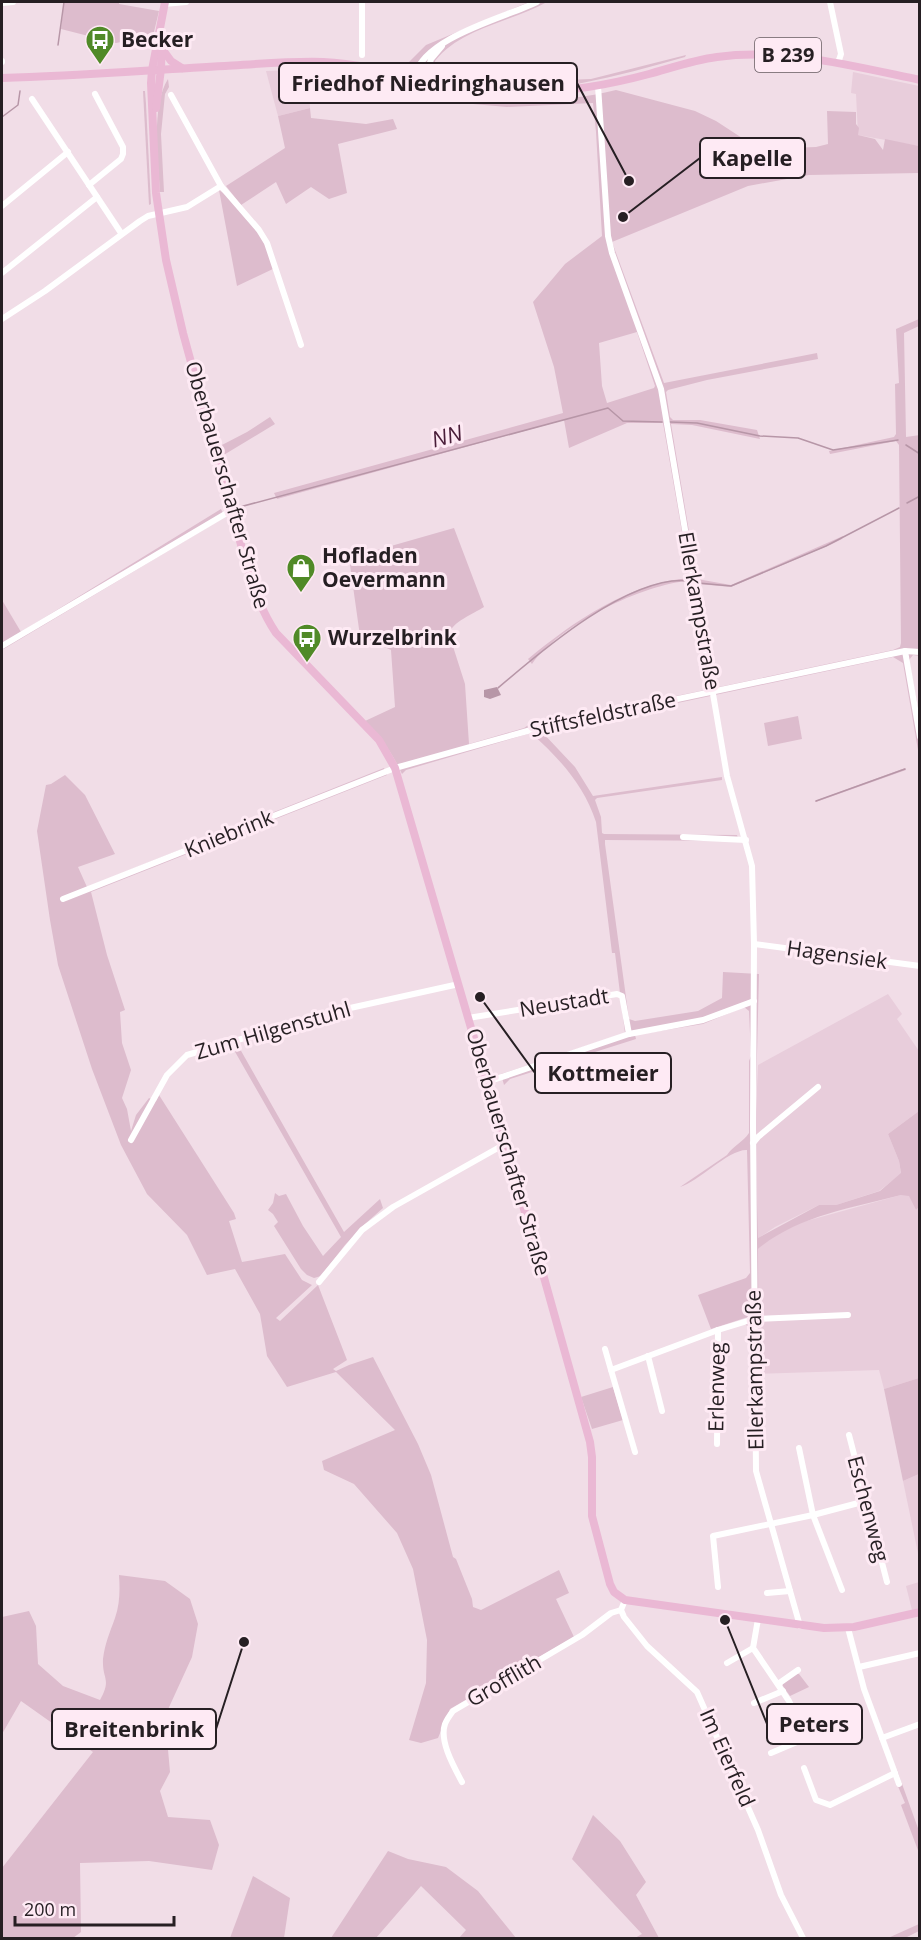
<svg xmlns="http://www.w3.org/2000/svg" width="921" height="1940" font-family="'Open Sans',sans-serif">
<rect width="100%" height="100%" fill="#f1dde7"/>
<g fill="#e8cddb">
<polygon points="292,70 308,72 310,108 278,116 266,71"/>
<polygon points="853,72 919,86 919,146 858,135 856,94 851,93"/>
<polygon points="888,994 902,1014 897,1019 919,1051 919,1111 888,1134 899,1161 901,1174 879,1191 836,1205 819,1205 775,1227 757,1239 755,1135 758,1065"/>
<polygon points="901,1195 909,1195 916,1210 919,1207 919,1378 884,1389 879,1370 758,1374 758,1249 773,1236 799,1223"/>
<polygon points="919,1474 920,1474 919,1558 903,1481"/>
<polygon points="919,1582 919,1608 912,1610 906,1586"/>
</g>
<g fill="#ddbccd" fill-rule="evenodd">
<polygon points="64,2 119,2 119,4 159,11 153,36 116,43 61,29"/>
<path d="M 529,2 L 547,2 C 511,22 461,28 435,61 L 437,74 L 404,67 L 426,45 Z"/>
<path d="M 686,55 L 685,57 C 651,67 616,76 582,83 C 548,90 510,87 476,83 L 475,80 L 540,81 L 591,79 Z"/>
<path d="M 168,79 L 169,87 L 165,94 L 161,134 L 164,192 L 160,192 C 158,160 151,106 168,79 Z"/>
<path d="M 616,90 L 695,111 L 716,121 L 759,149 L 816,147 L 828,144 L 827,111 L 856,112 L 856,124 L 859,128 L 858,135 L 875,139 L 883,150 L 885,139 L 919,146 L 919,173 L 809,175 L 748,186 L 612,242 L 664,383 L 817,353 L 818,359 L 707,380 L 668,390 L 666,392 L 670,417 L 673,420 L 700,420 L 757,430 L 760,439 L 692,425 L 671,424 L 697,579 L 731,585 L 843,536 L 842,539 L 832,544 L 731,587 L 698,584 L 714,681 L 716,685 L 719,687 L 893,650 L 900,647 L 901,643 L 899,445 L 896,441 L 830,454 L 829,451 L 894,437 L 896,434 L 895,384 L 899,383 L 896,329 L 919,319 L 919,326 L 904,333 L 906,437 L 920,435 L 920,656 L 913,655 L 909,660 L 919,715 L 919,756 L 903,663 L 893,657 L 542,732 L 575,767 L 593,796 L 722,777 L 722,780 L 597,798 L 595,800 L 601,817 L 602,833 L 604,834 L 737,835 L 739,841 L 605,840 L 605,844 L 629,1019 L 635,1021 L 698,1011 L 722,998 L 723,972 L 759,974 L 755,1135 L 758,1238 L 819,1205 L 836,1205 L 880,1191 L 901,1173 L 899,1161 L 888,1134 L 919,1111 L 919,1207 L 916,1210 L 909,1196 L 901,1195 C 852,1208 797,1216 758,1249 L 759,1444 L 752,1446 L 751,1332 L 750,1328 L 745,1324 L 748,1317 L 711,1329 L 698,1295 L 746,1278 L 750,1273 L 747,1150 C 729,1149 698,1182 680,1187 L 727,1155 C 733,1146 743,1142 749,1133 L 749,1061 L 751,1056 L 749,1011 L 744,1007 L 703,1024 L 635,1035 L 636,1039 L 510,1079 L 504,1085 L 501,1074 L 625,1033 L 615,953 L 612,953 L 596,822 C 584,785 559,758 531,733 L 406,770 L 402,774 C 393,754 381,737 365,721 L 395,707 L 391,650 L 360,636 L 349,558 L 454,528 L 484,607 C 473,614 452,622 449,634 L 465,684 L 469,744 L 524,728 L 533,722 L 536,725 L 705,690 L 709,684 L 690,581 C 644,583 558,626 532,664 L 528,659 C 573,622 630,582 690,578 L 663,423 L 627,423 L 569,448 L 564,420 L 277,499 L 274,493 L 563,413 L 554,367 L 533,302 L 565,264 L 602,236 L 596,132 L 593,103 L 507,107 L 473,104 L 471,97 C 519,103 569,102 616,90 ZM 637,332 L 655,386 L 654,388 L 607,403 L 602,386 L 599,343 Z"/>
<polygon points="143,91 145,91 146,104 151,204 149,205"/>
<polygon points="310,108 311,118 366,124 393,119 397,129 338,144 347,193 329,199 311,187 286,204 276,182 241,205 226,186 285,148 278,116"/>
<polygon points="219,190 226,195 261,236 275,268 237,286"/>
<polygon points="270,417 275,424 222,456 220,446 247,432"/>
<polygon points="221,509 225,517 2,650 2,600 21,632"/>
<polygon points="798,716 802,739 768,746 764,723"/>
<polygon points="384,768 387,775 91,892 107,955 125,1010 120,1012 122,1043 131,1070 122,1098 127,1109 131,1131 136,1115 149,1098 156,1101 159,1095 234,1213 236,1219 229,1221 242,1262 285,1254 302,1280 312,1285 276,1318 280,1321 318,1285 347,1360 333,1369 336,1371 349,1365 373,1357 418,1444 431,1475 453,1557 456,1559 472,1599 473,1607 481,1610 559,1570 569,1593 556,1599 574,1637 450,1709 438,1738 421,1743 409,1740 426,1683 427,1640 413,1569 397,1533 354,1484 324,1470 322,1461 395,1430 336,1372 287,1387 267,1356 260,1314 235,1269 207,1275 187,1235 147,1194 121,1145 92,1069 58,965 50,920 37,831 46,785 51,784 65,775 85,795 115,854 78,867 87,887"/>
<polygon points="905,768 906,770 816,802 815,801"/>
<polygon points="240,1049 344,1232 380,1199 383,1208 365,1224 345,1245 321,1276 314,1278 307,1275 301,1269 274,1226 278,1222 273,1214 268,1210 273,1203 275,1193 279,1196 286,1194 303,1226 323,1256 341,1237 234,1050"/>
<polygon points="919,1378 919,1474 903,1481 884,1389"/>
<polygon points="613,1387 623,1420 592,1429 581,1397"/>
<path d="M 119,1575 L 165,1581 L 190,1599 L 198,1624 L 192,1657 L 165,1716 L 170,1772 L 160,1791 L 168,1817 L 210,1820 L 219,1845 L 212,1870 L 149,1861 L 80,1863 L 81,1932 L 73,1938 L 2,1938 L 2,1868 L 93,1752 L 21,1701 L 2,1734 L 2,1617 L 29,1611 L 36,1626 L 38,1664 L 63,1686 L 100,1700 C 112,1678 102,1680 103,1659 C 105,1643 110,1632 115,1618 C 120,1604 120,1589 119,1575 Z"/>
<polygon points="796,1674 799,1674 809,1687 790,1696 783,1686 783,1683"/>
<polygon points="897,1770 919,1831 919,1853 901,1805 905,1803 892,1772"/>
<polygon points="593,1815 620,1841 646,1882 636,1895 659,1938 635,1938 642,1934 572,1859"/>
<polygon points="388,1851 408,1859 446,1867 478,1891 516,1938 459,1938 466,1930 421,1886 376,1938 331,1938"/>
<polygon points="253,1876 290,1898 284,1938 230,1938"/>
<polygon points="919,1924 919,1931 905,1938 888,1938"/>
</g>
<polygon fill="#b796a7" points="497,687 501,695 490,699 484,697 484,690"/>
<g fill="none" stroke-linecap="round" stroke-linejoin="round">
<g stroke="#b796a7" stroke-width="1.5">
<polyline points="58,45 64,2"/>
<polyline points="2,117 18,105 20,91"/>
<polyline points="670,422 697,423 760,436 798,438 833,450 898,440"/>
<polyline points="906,445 920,454"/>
<polyline points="907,503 920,496"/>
<polyline points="236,508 608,408 623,421 662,422"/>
<polyline points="698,583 731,586 826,546 899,508"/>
<path d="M 498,688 C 540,652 630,574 689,581"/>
<polyline points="816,801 905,769"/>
</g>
<g stroke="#fff" stroke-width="6">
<polyline points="362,2 362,55"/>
<polyline points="830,2 841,54 838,63"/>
<polyline points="2,3 13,2"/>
<polyline points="164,4 186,2"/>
<polyline points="2,61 2,62"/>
<path d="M 415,75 C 425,37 504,18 537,2"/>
<polyline points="426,77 431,59 442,46"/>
<polyline points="598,86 608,236 612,253 661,389 727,776 752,866 754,944 753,1126 756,1471 800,1626"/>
<polyline points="171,95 221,186 259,230 267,243 301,345"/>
<polyline points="32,99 121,233"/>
<polyline points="89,185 121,159 123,154 123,147 95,94"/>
<polyline points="2,206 68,152"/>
<polyline points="2,273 97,197"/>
<polyline points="2,319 45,291 140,221 148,216 187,207 221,186"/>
<polyline points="2,646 232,510"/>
<polyline points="905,651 920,737"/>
<polyline points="683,837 746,840"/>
<polyline points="63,899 395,768 531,730 905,651 920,652"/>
<polyline points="754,944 920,966"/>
<polyline points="468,1018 617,994 622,996 629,1034"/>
<polyline points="487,1082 629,1034 703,1020 754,1001"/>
<polyline points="131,1140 167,1075 187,1055 332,1012 459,984"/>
<polyline points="753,1143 758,1137 818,1087"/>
<polyline points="319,1282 362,1230 393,1207 505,1144"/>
<polyline points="605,1349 611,1370 718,1330 754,1319 848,1315"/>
<polyline points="648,1356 662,1411"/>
<polyline points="611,1370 635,1452"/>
<polyline points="849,1435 887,1582"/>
<polyline points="717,1444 718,1330"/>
<polyline points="799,1448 813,1515 842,1590"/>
<polyline points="718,1587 713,1536 813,1515 866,1501"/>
<polyline points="767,1593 790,1591"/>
<polyline points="625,1600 621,1610 624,1617 647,1646 697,1692 758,1830 781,1895 803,1938"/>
<polyline points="758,1619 753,1648 789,1701 807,1737"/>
<polyline points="848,1628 864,1689 899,1784"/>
<polyline points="727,1663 753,1648"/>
<polyline points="859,1667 920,1653"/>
<polyline points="778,1684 798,1670"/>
<polyline points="754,1703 783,1691"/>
<polyline points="882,1738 920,1724"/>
<polyline points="771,1753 830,1728"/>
<polyline points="804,1768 816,1800 830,1805 895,1773"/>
<path d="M 462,1782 C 454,1767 439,1741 445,1724 C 447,1719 450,1715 453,1711 L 582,1635 L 611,1613 L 621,1610"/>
</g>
<g stroke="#eab8d4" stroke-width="8">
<path d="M 165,2 L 152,70 L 151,83 L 156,193 L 166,260 L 183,333 L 246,563 C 254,588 261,611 276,633 L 379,740 L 395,768 L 543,1274 L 590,1442 L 592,1457 L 592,1516 L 610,1584 L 614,1592 L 625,1600 L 824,1628 L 854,1627 L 920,1612"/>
<polyline points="163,50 171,61 182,68"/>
<path d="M 2,78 C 76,76 150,70 225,66 C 257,64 290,61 323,62 C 394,66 462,93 534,92 C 574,91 612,84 649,74 C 671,68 694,60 717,57 C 785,48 853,66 920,80"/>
<polyline points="156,108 161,69 162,36"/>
</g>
</g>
<defs>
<g id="bus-pin" transform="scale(1.5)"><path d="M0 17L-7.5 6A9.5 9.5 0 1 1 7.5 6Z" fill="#508a27" stroke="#feeaf4"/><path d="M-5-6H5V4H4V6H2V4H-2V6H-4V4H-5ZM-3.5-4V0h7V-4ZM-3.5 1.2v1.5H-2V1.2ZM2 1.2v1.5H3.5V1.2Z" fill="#fff"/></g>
<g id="shop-pin" transform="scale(1.5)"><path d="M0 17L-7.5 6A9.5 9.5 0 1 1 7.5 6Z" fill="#508a27" stroke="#feeaf4"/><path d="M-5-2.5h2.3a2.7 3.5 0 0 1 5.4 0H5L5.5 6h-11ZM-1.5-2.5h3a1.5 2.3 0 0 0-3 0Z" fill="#fff"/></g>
</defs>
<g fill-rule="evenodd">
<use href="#bus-pin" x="100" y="40"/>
<use href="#shop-pin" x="301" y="568"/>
<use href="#bus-pin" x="307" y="638"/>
</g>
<g text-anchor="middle" stroke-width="6" stroke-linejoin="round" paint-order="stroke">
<rect fill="#feeaf4" stroke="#675c62" stroke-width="1.5" x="755" y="38" width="66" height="34" rx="4.5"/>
<g font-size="20" font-weight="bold" fill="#261f23">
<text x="788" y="62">B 239</text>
</g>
<g font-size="21" font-weight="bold" fill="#261f23" stroke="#feeaf4" text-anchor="start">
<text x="121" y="47">Becker</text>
<text x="322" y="563">Hofladen<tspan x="322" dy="24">Oevermann</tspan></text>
<text x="328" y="645">Wurzelbrink</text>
</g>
<g font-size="21" fill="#261f23" stroke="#feeaf4">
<text transform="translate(227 485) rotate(74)" y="7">Oberbauerschafter Straße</text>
<text transform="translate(699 611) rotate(80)" y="7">Ellerkampstraße</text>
<text transform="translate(603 715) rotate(-12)" y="7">Stiftsfeldstraße</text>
<text transform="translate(229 834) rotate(-22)" y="7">Kniebrink</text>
<text transform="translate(837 955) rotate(8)" y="7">Hagensiek</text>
<text transform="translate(564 1003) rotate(-9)" y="7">Neustadt</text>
<text transform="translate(273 1031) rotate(-16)" y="7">Zum Hilgenstuhl</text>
<text transform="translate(508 1152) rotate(74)" y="7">Oberbauerschafter Straße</text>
<text transform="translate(755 1370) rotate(-91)" y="7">Ellerkampstraße</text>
<text transform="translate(717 1387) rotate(-89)" y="7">Erlenweg</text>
<text transform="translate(868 1509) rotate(75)" y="7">Eschenweg</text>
<text transform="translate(504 1681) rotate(-30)" y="7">Grofflith</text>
<text transform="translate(727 1758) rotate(66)" y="7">Im Eierfeld</text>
</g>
<g font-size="22" font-style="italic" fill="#491d38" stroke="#feeaf4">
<text transform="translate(447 436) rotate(-15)" y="8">NN</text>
</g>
</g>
<path fill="none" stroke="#261f23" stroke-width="2" d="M629 181L577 83M623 217L700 158M480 997L535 1073M725 1620L767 1724M244 1642L216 1729"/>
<g fill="#261f23" stroke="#feeaf4" stroke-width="2">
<circle cx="629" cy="181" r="6"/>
<circle cx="623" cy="217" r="6"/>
<circle cx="480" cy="997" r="6"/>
<circle cx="725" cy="1620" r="6"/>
<circle cx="244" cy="1642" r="6"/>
</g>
<g fill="#feeaf4" stroke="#261f23" stroke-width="2">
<rect x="279" y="63" width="298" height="40" rx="6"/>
<rect x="700" y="138" width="105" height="40" rx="6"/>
<rect x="535" y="1053" width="136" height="40" rx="6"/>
<rect x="767" y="1704" width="95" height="40" rx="6"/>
<rect x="52" y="1709" width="164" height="40" rx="6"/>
</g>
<g font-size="22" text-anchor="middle" font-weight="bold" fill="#261f23">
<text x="428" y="91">Friedhof Niedringhausen</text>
<text x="752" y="166">Kapelle</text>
<text x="603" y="1081">Kottmeier</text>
<text x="814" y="1732">Peters</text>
<text x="134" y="1737">Breitenbrink</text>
</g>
<rect width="921" height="1940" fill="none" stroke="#261f23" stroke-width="6"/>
<path d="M15 1916v9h159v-9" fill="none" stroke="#261f23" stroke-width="3"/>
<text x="24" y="1916" font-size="18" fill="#261f23" stroke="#feeaf4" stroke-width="4.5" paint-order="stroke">200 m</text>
</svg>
